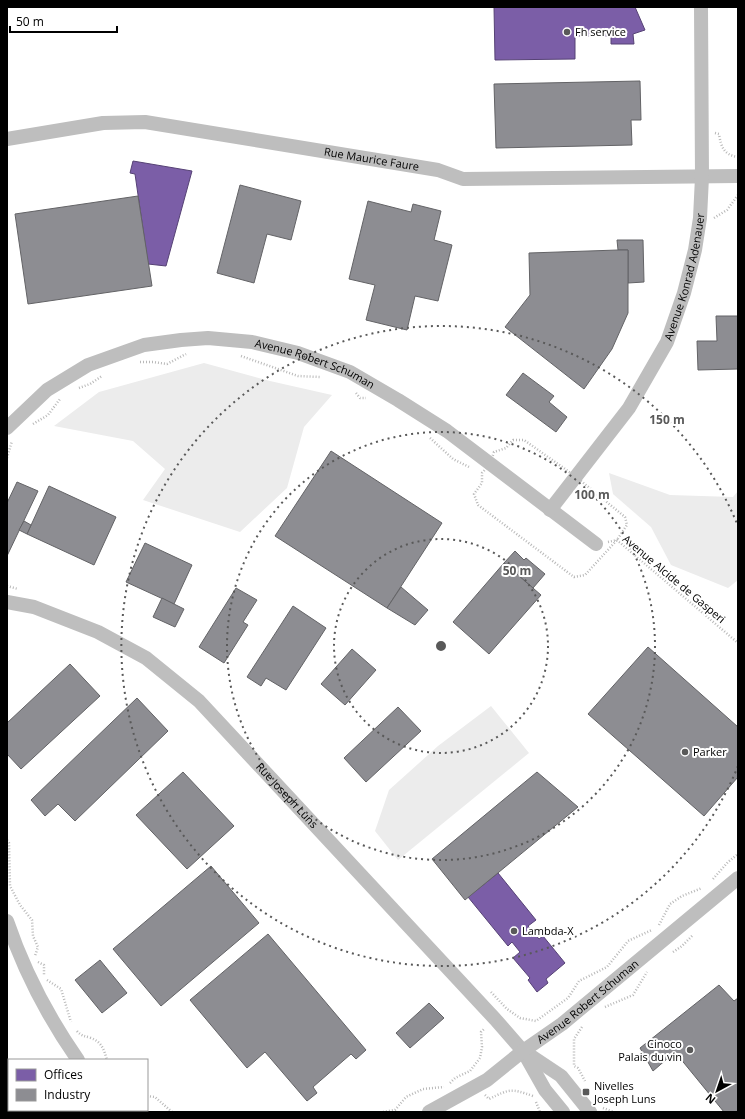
<svg xmlns="http://www.w3.org/2000/svg" width="745" height="1119" font-family="'Open Sans',sans-serif">
<rect width="100%" height="100%" fill="#fff"/>
<g fill="#ececec">
<polygon points="204,363 270,381 332,395 304,427 287,488 240,532 143,500 165,469 133,441 54,426 99,392"/>
<polygon points="609,473 670,495 733,497 738,491 738,580 728,588 671,565 651,527 613,494"/>
<polygon points="491,706 529,753 398,860 375,831 389,790 438,746"/>
</g>
<g fill="#7b5ea7" stroke="#564275">
<polygon points="494,7 635,7 645,30 633,34 634,44 611,44 611,36 575,36 575,59 495,60"/>
<polygon points="133,161 192,171 166,266 148,264 135,174 130,173"/>
<polygon points="498,873 536,920 528,926 539,939 543,936 565,963 546,979 548,983 537,992 528,980 530,978 513,958 520,952 512,942 508,946 468,897"/>
</g>
<g fill="#8d8d92" stroke="#636366">
<polygon points="640,81 641,120 631,120 632,145 496,148 494,84"/>
<polygon points="240,185 301,201 291,240 267,234 254,283 217,273"/>
<polygon points="138,196 152,286 28,304 15,214"/>
<polygon points="368,201 411,212 413,204 441,211 434,240 452,245 438,301 415,296 407,330 366,320 375,285 349,279"/>
<polygon points="617,240 643,240 644,282 628,283 628,250 618,250"/>
<polygon points="618,250 628,250 628,313 612,349 584,389 505,327 530,295 529,253"/>
<polygon points="716,316 738,316 738,369 698,370 697,341 717,341"/>
<polygon points="523,373 554,396 549,402 567,417 556,432 506,395"/>
<polygon points="331,451 442,523 387,608 275,536"/>
<polygon points="17,482 38,491 7,556 7,503"/>
<polygon points="49,486 116,517 94,565 27,534"/>
<polygon points="24,521 31,525 27,534 19,530"/>
<polygon points="145,543 192,565 174,604 126,582"/>
<polygon points="515,551 524,560 526,558 545,574 533,588 504,563"/>
<polygon points="504,563 541,595 489,654 453,622"/>
<polygon points="401,587 428,610 415,625 387,608"/>
<polygon points="236,588 257,600 243,622 248,625 224,663 199,647"/>
<polygon points="162,598 184,609 175,627 153,617"/>
<polygon points="293,606 326,628 286,690 266,678 261,686 247,677"/>
<polygon points="648,647 738,727 738,777 704,816 588,714"/>
<polygon points="352,649 376,670 345,705 321,684"/>
<polygon points="70,664 100,696 21,769 7,754 7,723"/>
<polygon points="137,698 168,731 75,821 58,804 45,816 31,800"/>
<polygon points="398,707 421,731 366,782 344,758"/>
<polygon points="183,772 234,826 187,869 136,815"/>
<polygon points="537,772 578,807 465,900 432,859"/>
<polygon points="211,866 259,923 161,1006 113,949"/>
<polygon points="268,934 366,1050 356,1059 351,1054 313,1087 317,1093 307,1101 265,1052 247,1068 190,1000"/>
<polygon points="100,960 127,993 102,1013 75,980"/>
<polygon points="719,985 734,1001 738,998 738,1112 724,1112 675,1052 653,1071 640,1048"/>
<polygon points="429,1003 444,1018 410,1048 396,1033"/>
<polygon points="7,1088 9,1090 9,1107 7,1109"/>
<polygon points="9,1107 9,1110 48,1110 50,1112 7,1112 7,1109"/>
</g>
<g fill="none" stroke-linecap="round" stroke-linejoin="round">
<g stroke="#b9b9b9" stroke-width="2.5" stroke-dasharray="1 2" stroke-linecap="butt">
<path d="M 715,133 L 719,134 C 721,147 724,155 738,157"/>
<polyline points="714,218 727,210 738,195"/>
<polyline points="241,356 298,376 320,377"/>
<polyline points="140,362 153,362 167,364 186,354"/>
<polyline points="79,388 90,384 102,376"/>
<polyline points="356,393 360,398 366,398"/>
<polyline points="33,424 48,415 60,399"/>
<polyline points="430,438 453,459 469,467"/>
<polygon points="513,440 524,440 575,476 625,517 627,525 617,540 585,575 574,577 478,505 474,494 482,483 482,473 490,464 494,452 506,448"/>
<polyline points="7,458 12,441"/>
<polyline points="608,542 617,540 738,643"/>
<polyline points="7,586 18,589"/>
<polyline points="7,840 9,843 10,886 20,905 32,920 33,936 38,947 35,956"/>
<polyline points="713,879 728,862 738,854"/>
<polyline points="659,925 670,904 682,896 702,888"/>
<polyline points="673,952 682,946 693,935"/>
<polyline points="38,962 44,965 44,975"/>
<polyline points="47,980 61,989 71,1022"/>
<polyline points="491,992 507,1009 520,1018 536,1021 568,998 579,981 607,967 628,941 652,930"/>
<polyline points="605,1007 633,995 647,972"/>
<polyline points="582,1027 574,1039 574,1066 578,1068 585,1081"/>
<path d="M 77,1031 C 81,1036 85,1036 91,1038 C 102,1042 104,1050 107,1060"/>
<polyline points="450,1083 455,1078 470,1071 480,1058 482,1047 481,1032 485,1028"/>
<path d="M 485,1095 L 489,1099 C 510,1089 510,1088 533,1096"/>
<polyline points="147,1096 155,1097 172,1112"/>
<polyline points="536,1102 540,1112"/>
<polyline points="603,1108 614,1112"/>
<polyline points="383,1112 395,1110 406,1097 423,1089 444,1087"/>
</g>
<g stroke="#bebebe" stroke-width="14">
<path id="s1" d="M 7,139 L 103,123 L 145,122 L 438,170 L 463,179 L 738,176"/>
<path id="s2" d="M 7,428 L 47,390 L 88,365 L 144,345 L 181,340 L 208,338 L 252,342 L 298,353 L 350,372 L 398,400 L 447,431 L 596,544"/>
<path id="s3" d="M 550,510 L 629,408 L 667,342 L 684,293 L 695,250 L 700,218 L 702,177 L 701,7"/>
<path id="s4" d="M 7,602 L 34,607 L 98,632 L 146,658 L 199,701 L 495,1019 L 523,1051 L 545,1090 L 563,1112"/>
<path d="M 7,921 C 24,971 48,1017 78,1060"/>
<polyline points="525,1052 561,1076 590,1112"/>
<polyline points="134,1110 136,1112"/>
<path id="s5" d="M 429,1112 L 487,1080 L 523,1051 L 562,1024 L 738,878"/>
</g>
</g>
<g fill="none" stroke="#595959" stroke-width="2" stroke-dasharray="2 4">
<circle cx="441" cy="646" r="107"/>
<circle cx="441" cy="646" r="214"/>
<path d="M738 766A320 320 0 1 1 738 526"/>
</g>
<g fill="#595959" stroke="#fff" stroke-width="1.5">
<circle cx="567" cy="32" r="4"/>
<circle cx="685" cy="752" r="4"/>
<circle cx="514" cy="931" r="4"/>
<circle cx="690" cy="1050" r="4"/>
<rect x="582" y="1088" width="8" height="8" rx="2"/>
</g>
<g text-anchor="middle" stroke-width="4" stroke-linejoin="round" paint-order="stroke">
<g font-size="11" fill="#000" stroke="#fff" text-anchor="start">
<text x="575" y="36">Fh service</text>
<text x="693" y="756">Parker</text>
<text x="522" y="935">Lambda-X</text>
<text x="682" y="1048" text-anchor="end">Cinoco<tspan x="682" dy="13">Palais du vin</tspan></text>
<text x="594" y="1090">Nivelles<tspan x="594" dy="13">Joseph Luns</tspan></text>
</g>
<g font-size="11" fill="#000" stroke="#fff">
<text dy="4" stroke="none"><textPath href="#s1" startOffset="369">Rue Maurice Faure</textPath></text>
<text dy="4" stroke="none"><textPath href="#s3" startOffset="273">Avenue Konrad Adenauer</textPath></text>
<text dy="4" stroke="none"><textPath href="#s2" startOffset="338">Avenue Robert Schuman</textPath></text>
<text transform="translate(674 579) rotate(40)" y="4">Avenue Alcide de Gasperi</text>
<text dy="4" stroke="none"><textPath href="#s4" startOffset="348">Rue Joseph Luns</textPath></text>
<text dy="4" stroke="none"><textPath href="#s5" startOffset="194">Avenue Robert Schuman</textPath></text>
</g>
</g>
<circle cx="441" cy="646" r="6" fill="#595959" stroke="#fff" stroke-width="2"/>
<g font-size="12" text-anchor="middle" font-weight="bold" fill="#595959" stroke="#fff" stroke-width="4" stroke-linejoin="round" paint-order="stroke">
<text x="667" y="424">150 m</text>
<text x="592" y="499">100 m</text>
<text x="517" y="575">50 m</text>
</g>
<rect width="745" height="1119" fill="none" stroke="#000000" stroke-width="16"/>
<rect x="8" y="1059" width="140" height="52" fill="#ffffff" stroke="#999999"/>
<rect x="16" y="1069" width="20" height="12" fill="#7b5ea7" stroke="#999999"/>
<text x="44" y="1079" font-size="12" fill="#000000">Offices</text>
<rect x="16" y="1089" width="20" height="12" fill="#8d8d92" stroke="#999999"/>
<text x="44" y="1099" font-size="12" fill="#000000">Industry</text>
<g transform="translate(717 1091) rotate(220)" stroke="#ffffff" stroke-width="3" paint-order="stroke">
<path d="M0-3L7 15L0 10L-7 15Z" fill="#000000"/>
<text y="-6" font-size="11" font-weight="bold" text-anchor="middle" fill="#000000">N</text>
</g>
<path d="M10 26v6h107v-6" fill="none" stroke="#000000" stroke-width="2"/>
<text x="16" y="26" font-size="12" fill="#000000" stroke="#ffffff" stroke-width="3" paint-order="stroke">50 m</text>
</svg>
